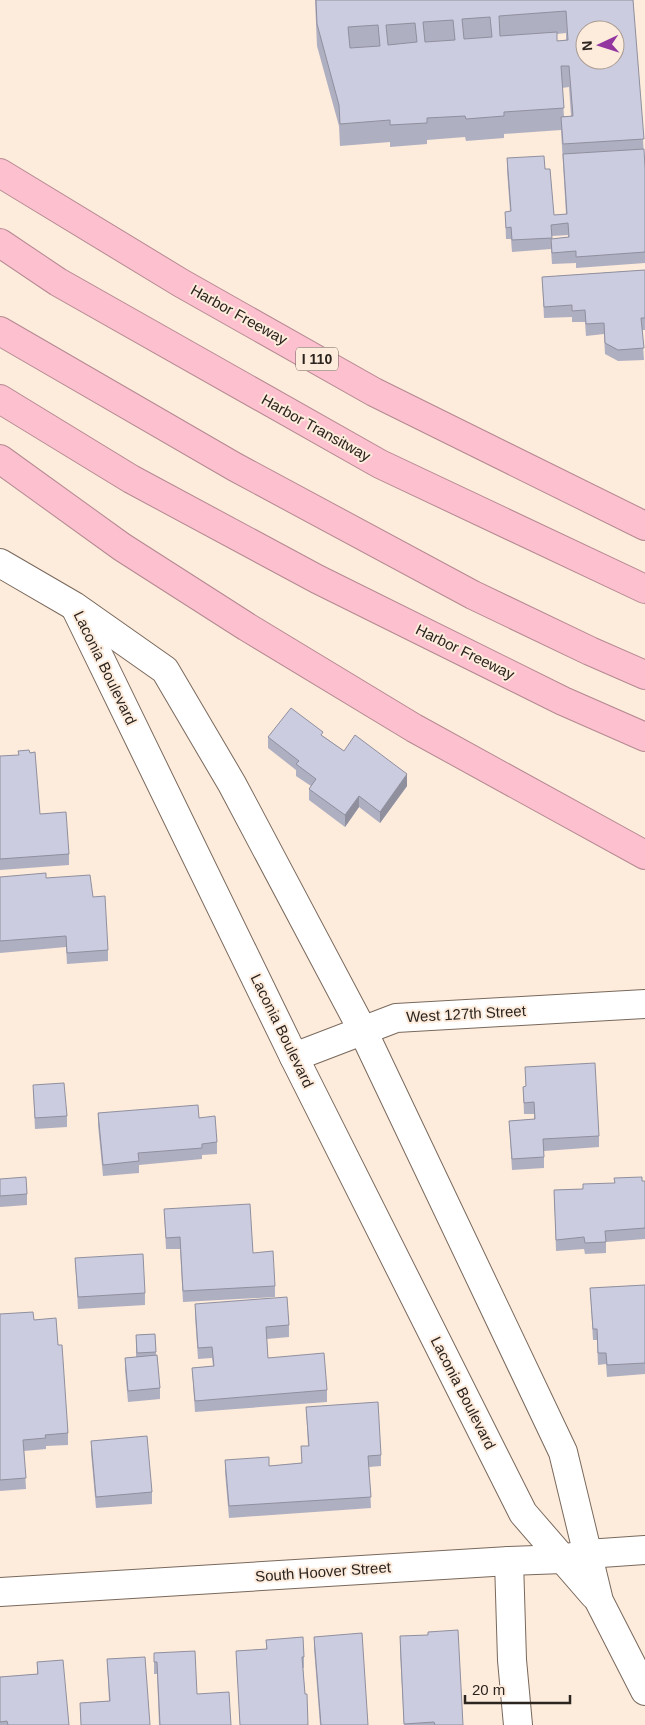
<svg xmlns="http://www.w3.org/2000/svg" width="645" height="1725" font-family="Arial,sans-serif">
<rect width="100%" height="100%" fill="#fdebdc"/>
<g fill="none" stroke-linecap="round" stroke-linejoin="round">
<g stroke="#79695c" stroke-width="30">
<g id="minor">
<polyline points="294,1057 396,1018 645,1004"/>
<polyline points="509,1561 512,1660 518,1725"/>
</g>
</g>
<g stroke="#79695c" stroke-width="30">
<g id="tertiary">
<polyline points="0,563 74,606 165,670 232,784 363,1031 563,1452 599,1601 645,1691"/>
<polyline points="76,609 294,1057 523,1513 594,1595"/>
<polyline points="0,1592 509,1561 563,1559 587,1554 645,1550"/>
</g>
</g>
<g stroke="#b48991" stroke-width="30">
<g id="motorway">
<polyline points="0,173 181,283 374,392 645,526"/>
<polyline points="0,243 58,282 380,464 645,589"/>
<polyline points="0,331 235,467 473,595 590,651 645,675"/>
<polyline points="0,399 131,479 317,579 563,701 645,737"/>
<polyline points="0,459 122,547 247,627 414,728 645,855"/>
</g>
</g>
<use href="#minor" stroke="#fff" stroke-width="28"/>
<use href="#tertiary" stroke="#fff" stroke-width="28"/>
<use href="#motorway" stroke="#fdc0cf" stroke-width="28"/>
</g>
<g fill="#afafc2" fill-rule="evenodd">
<path d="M 315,0 L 633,0 L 645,168 L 645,263 L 576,268 L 576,263 L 552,264 L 551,249 L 512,252 L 511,239 L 506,239 L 505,212 L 510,211 L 507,170 L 507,158 L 545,169 L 554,215 L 566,214 L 561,130 L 504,134 L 504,138 L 466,141 L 465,137 L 427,140 L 427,144 L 390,147 L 390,142 L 340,146 L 339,126 L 317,46 ZM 566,33 L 566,40 L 557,41 L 557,34 ZM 569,87 L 571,116 L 564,116 L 562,88 ZM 568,235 L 568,237 L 552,239 L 552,236 Z"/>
<polygon points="645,270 645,330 642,330 644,360 618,361 605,354 604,334 586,336 585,322 572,322 572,317 544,318 542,277"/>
<polygon points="323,736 344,751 407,786 380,823 359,807 345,827 309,800 309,789 311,786 296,776 296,770 268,748 268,737"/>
<polygon points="0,756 40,814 69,854 69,865 0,870"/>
<polygon points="0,877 46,878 93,897 108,950 108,961 67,964 66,947 0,953"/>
<polygon points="525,1067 599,1136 599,1147 544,1151 544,1168 512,1170 509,1121 534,1119 534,1114 524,1114 523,1087 526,1086"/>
<polygon points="33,1085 67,1116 67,1127 35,1129"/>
<polygon points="98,1113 199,1118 217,1142 217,1154 202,1155 202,1159 139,1165 139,1173 103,1176 98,1125"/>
<polygon points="0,1179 27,1194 27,1205 0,1207"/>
<polygon points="645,1181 645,1239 606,1242 606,1253 585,1254 584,1249 556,1251 554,1190 583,1189"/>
<polygon points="164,1209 253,1253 275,1286 275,1297 183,1302 180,1249 166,1249"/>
<polygon points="75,1258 145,1293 145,1305 78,1309"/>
<polygon points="645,1285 645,1374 607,1377 606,1364 598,1365 597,1340 593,1340 590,1288"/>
<polygon points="195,1304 289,1325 289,1337 267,1339 268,1358 327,1390 327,1402 195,1412 192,1368 213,1366 212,1358 198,1359 195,1316"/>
<polygon points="0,1314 34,1320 58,1345 68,1433 68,1445 46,1446 46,1449 24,1451 26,1489 0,1491"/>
<polygon points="155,1334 156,1355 160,1388 160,1399 128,1402 125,1370 125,1358 136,1357 136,1335"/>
<polygon points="306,1407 381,1455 381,1466 369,1467 371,1508 229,1518 225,1472 225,1460 269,1466 302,1463 301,1446 308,1446"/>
<polygon points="91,1441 152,1492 152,1504 96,1508 91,1452"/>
<polygon points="400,1636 463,1725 404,1725 400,1652"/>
<polygon points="314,1637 368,1725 320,1725 314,1648"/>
<polygon points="266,1640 304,1657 304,1668 303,1668 305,1694 308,1725 240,1725 236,1651 266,1649"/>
<polygon points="154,1653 197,1694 231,1725 159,1725 157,1674 154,1674"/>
<polygon points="107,1659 150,1725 81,1725 80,1703 109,1701"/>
<polygon points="37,1662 69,1725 0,1725 0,1677 37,1674"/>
</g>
<g fill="#8f8f9e">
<polygon points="407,774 407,786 380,823 380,812"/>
<polygon points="359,796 359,807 345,827 345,815"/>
</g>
<g fill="#cccce1" stroke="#8f8f9e" fill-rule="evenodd">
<path d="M 316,0 L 633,0 L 644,139 L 563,144 L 561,117 L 573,116 L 569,66 L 561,66 L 564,108 L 504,112 L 504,116 L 466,119 L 465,116 L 427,118 L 427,123 L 390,125 L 390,120 L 340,124 L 339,105 L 317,24 ZM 566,11 L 568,40 L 557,41 L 557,32 L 500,36 L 499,16 ZM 490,17 L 492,37 L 464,39 L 462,19 ZM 453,20 L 455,40 L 425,42 L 423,22 ZM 415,23 L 417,42 L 388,45 L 386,25 ZM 378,25 L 380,46 L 350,48 L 348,27 ZM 585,30 L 615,30 L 615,60 L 585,60 Z"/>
<polygon points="644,149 645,168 645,252 576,257 576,251 552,253 551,239 569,237 568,223 551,225 552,238 512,240 511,227 506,228 505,212 511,211 507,158 544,156 545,169 550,169 554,215 567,214 563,154"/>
<polygon points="645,270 645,318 641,318 644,348 618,350 605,343 604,323 586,324 585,310 572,311 572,305 544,307 542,277"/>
<polygon points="291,708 323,732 321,735 344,751 355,735 407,774 380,812 359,796 345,815 309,789 316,779 296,764 299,761 268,737"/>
<polygon points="29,750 30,753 35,752 40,814 66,812 69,854 0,859 0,756 19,755 18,751"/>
<polygon points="46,873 46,878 90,875 93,897 105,896 108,950 67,953 66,936 0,941 0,877"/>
<polygon points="595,1063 599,1136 543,1139 544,1157 512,1159 509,1121 535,1119 534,1102 524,1103 523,1087 526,1086 525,1067"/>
<polygon points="64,1083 67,1116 35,1118 33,1085"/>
<polygon points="198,1105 199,1118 215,1116 217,1142 202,1144 202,1148 138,1153 139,1161 103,1165 98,1113"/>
<polygon points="26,1177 27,1194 0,1196 0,1179"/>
<polygon points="642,1177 642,1181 645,1181 645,1228 605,1231 606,1242 585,1243 584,1237 556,1240 554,1190 583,1189 583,1184 615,1183 614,1178"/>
<polygon points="250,1204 253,1253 273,1251 275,1286 183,1291 180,1237 166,1238 164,1209"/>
<polygon points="143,1254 145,1293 78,1297 75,1258"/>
<polygon points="645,1285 645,1363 607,1365 606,1353 598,1353 597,1329 593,1329 590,1288"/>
<polygon points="287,1297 289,1325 266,1327 268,1358 324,1353 327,1390 195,1401 192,1368 214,1366 212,1347 198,1348 195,1304"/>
<polygon points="33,1312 34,1320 56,1318 58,1345 62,1345 68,1433 45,1435 46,1438 23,1440 26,1478 0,1480 0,1314"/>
<polygon points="155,1334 156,1352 137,1353 136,1335"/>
<polygon points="157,1355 160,1388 128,1391 125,1358"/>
<polygon points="378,1402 381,1455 368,1456 371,1497 229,1506 225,1460 269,1457 269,1466 302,1463 301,1446 309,1446 306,1407"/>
<polygon points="147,1436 152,1492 96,1497 91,1441"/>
<polygon points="458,1630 463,1725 435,1725 434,1722 404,1724 400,1636 428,1635 428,1632"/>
<polygon points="362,1633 368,1725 321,1725 314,1637"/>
<polygon points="303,1637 304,1657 302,1657 305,1694 307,1694 308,1725 240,1725 236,1651 267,1649 266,1640"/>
<polygon points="195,1651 197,1694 229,1692 231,1725 160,1725 157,1662 154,1662 154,1653"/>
<polygon points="145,1657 150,1725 81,1725 80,1703 110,1701 107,1659"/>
<polygon points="63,1660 69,1725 8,1725 7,1721 0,1722 0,1677 38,1674 37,1662"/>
</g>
<g text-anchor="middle" stroke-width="4" stroke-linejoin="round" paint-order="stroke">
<rect fill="#fdebdc" stroke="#6a6058" stroke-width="1" x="296" y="347.5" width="42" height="23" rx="4"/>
<g font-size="14" font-weight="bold" fill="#2b241f">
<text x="317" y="364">I 110</text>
</g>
<g font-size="15" fill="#2b241f" stroke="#fdebdc">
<text transform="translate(239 315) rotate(29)" y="5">Harbor Freeway</text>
<text transform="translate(316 428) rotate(29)" y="5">Harbor Transitway</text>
<text transform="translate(465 652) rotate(26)" y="5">Harbor Freeway</text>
<text transform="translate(105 668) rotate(64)" y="5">Laconia Boulevard</text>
<text transform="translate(466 1014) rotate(-3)" y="5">West 127th Street</text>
<text transform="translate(282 1031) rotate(64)" y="5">Laconia Boulevard</text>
<text transform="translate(463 1393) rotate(63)" y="5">Laconia Boulevard</text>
<text transform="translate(323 1572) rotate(-4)" y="5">South Hoover Street</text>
</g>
</g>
<g transform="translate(600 45) rotate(266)"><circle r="24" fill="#fdebdc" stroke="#a99b90"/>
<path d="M0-4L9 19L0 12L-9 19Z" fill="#9336a0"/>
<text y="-8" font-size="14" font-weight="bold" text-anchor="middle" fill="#2b241f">N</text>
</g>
<path d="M465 1695v8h105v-8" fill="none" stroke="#2b241f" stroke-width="2.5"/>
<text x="472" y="1695" font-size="15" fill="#2b241f" stroke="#fdebdc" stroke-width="4" paint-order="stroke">20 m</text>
</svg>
